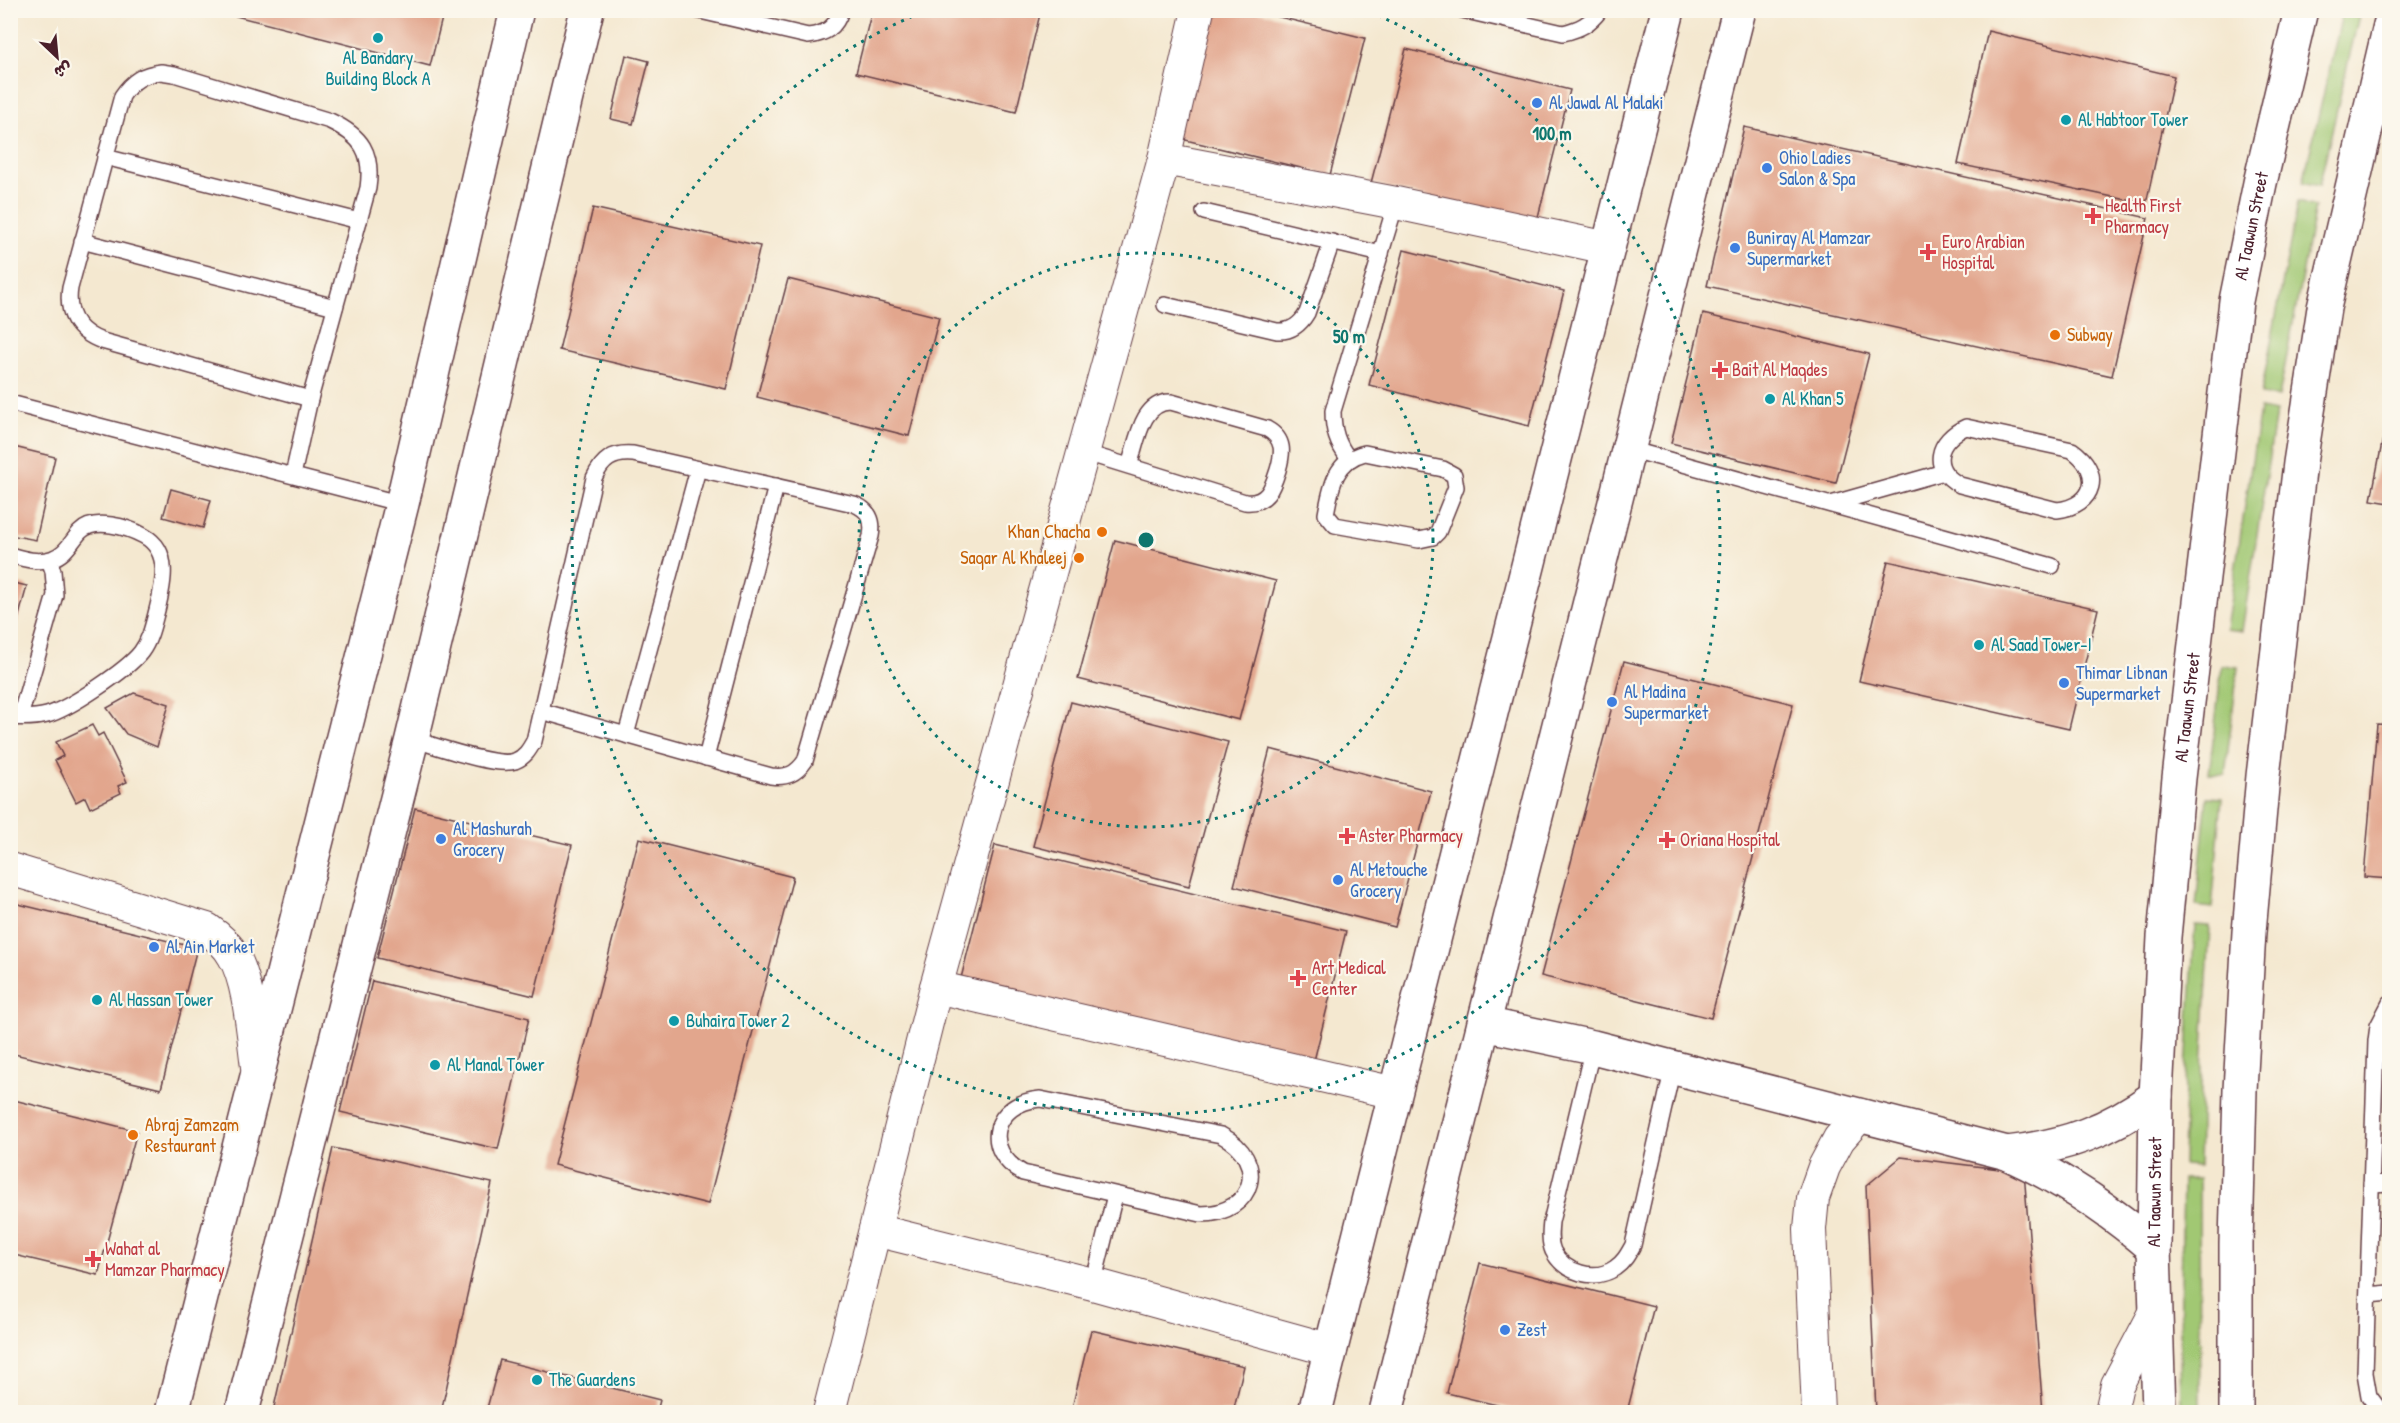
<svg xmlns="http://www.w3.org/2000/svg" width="2400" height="1423" font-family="'Patrick Hand','Playpen Sans Arabic',sans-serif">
<rect width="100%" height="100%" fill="#fbf7ec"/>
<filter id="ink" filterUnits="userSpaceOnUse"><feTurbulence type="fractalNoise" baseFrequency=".0167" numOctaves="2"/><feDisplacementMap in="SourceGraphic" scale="12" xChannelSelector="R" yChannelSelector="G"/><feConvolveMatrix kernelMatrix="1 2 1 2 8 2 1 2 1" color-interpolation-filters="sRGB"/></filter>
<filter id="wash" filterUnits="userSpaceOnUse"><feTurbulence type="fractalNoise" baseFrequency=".008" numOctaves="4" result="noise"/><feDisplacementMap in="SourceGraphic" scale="24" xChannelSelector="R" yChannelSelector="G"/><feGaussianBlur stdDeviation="1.35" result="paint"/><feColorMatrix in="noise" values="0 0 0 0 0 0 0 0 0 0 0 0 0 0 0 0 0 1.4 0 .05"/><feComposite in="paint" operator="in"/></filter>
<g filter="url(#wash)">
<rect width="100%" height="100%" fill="#f4e8d0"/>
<g fill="#a1c873" stroke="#76744f" stroke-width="1.5">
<polygon points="2343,11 2360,11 2319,186 2303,182"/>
<polygon points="2298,202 2315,207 2279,397 2261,394"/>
<polygon points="2260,409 2276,412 2242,631 2226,629"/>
<polygon points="2222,666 2238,667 2225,775 2209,774"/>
<polygon points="2207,797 2222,798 2212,908 2196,906"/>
<polygon points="2195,925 2210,926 2201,1086 2199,1166 2183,1165 2185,1085"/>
<polygon points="2183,1179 2199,1179 2200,1412 2181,1412 2180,1344"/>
</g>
<g id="blocks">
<g fill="#e2a68d">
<polygon points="213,10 444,10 430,66"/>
<polygon points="872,10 1041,10 1016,112 856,73"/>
<polygon points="1200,10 1251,10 1365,38 1330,175 1169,136"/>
<polygon points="1988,31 2174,76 2146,204 1958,164"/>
<polygon points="1406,49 1570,90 1536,225 1371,183"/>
<polygon points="626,55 649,61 633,124 611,119"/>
<polygon points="1744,127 2148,218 2112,376 1707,286"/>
<polygon points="593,208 760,246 726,389 559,350"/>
<polygon points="1404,250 1564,291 1529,426 1369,385"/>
<polygon points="788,279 939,317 909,436 757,397"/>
<polygon points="1703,314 1869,354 1836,483 1671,443"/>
<polygon points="2388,412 2390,412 2390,503 2371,500"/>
<polygon points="10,446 55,457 36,540 10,535"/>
<polygon points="171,489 211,500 203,528 163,517"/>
<polygon points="1115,540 1276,581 1239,720 1078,679"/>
<polygon points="1888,561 2098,609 2069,729 1859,681"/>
<polygon points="10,582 27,586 11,645 10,645"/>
<polygon points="1624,661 1793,704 1711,1018 1541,976"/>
<polygon points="134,693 169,704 157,747 126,734 107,708"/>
<polygon points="1071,702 1228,742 1189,886 1033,846"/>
<polygon points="2377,724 2390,725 2390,879 2364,877"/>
<polygon points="92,725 98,736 103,733 127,782 118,786 121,793 90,808 85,797 76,802 55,760 63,756 56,742"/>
<polygon points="1270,749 1431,791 1395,927 1234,886"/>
<polygon points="415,808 572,845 534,996 377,958"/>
<polygon points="639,838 793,877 708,1204 554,1165"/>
<polygon points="995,845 1346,931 1312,1069 960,982"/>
<polygon points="10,902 197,948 161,1089 10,1053"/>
<polygon points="372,981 529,1018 498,1149 340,1112"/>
<polygon points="10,1099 137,1131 98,1275 10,1254"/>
<polygon points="333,1148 492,1183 441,1412 300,1412 274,1407"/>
<polygon points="1901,1157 2024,1172 2043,1412 1876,1412 1866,1186"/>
<polygon points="1480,1263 1654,1306 1627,1412 1526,1412 1447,1393"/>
<polygon points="1091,1330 1244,1366 1233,1412 1071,1412"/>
<polygon points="500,1360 660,1400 657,1412 486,1412"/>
</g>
</g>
</g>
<g filter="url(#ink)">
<use href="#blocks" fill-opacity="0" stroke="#643d44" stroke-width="1.5"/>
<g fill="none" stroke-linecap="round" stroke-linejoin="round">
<g stroke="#643d44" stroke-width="18">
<g id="service">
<path d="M 696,10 L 808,36 C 825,34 836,28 841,10"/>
<path d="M 1462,10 L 1563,33 C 1580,29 1590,24 1600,10"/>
<path d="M 161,72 L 174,74 L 330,121 C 362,136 373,153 368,188 L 310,399 L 102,341 C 77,332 66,313 70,288 L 122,96 C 132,81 143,74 161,72 Z"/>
<polyline points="105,157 359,221"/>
<polyline points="1204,212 1381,254"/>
<polyline points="82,241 335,307"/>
<path d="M 1165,305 L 1277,331 C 1291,332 1300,325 1307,313 L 1332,242"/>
<polyline points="10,403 402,504"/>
<path d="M 1966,427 L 2072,450 C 2104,472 2095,506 2057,510 L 1960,485 C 1929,469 1937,440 1966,427 Z"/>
<polyline points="1629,449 2052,566"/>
<path d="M 1083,452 L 1245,502 C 1267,504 1272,489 1278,470 C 1283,453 1285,439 1267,429 L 1171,402 C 1141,401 1137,443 1129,466"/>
<path d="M 1365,453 L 1443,469 L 1454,475 L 1456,487 L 1438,532 L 1433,537 L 1419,540 L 1335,525 L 1326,514 C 1331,487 1335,460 1365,453 Z"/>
<path d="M 1349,459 C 1337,444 1333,430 1333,411 L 1396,203"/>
<polyline points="293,475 310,399"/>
<polyline points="1831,504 1944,472"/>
<path d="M 10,555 C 24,559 37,563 51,559 C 66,554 70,543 80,532 C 94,517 128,527 144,536 C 172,551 163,586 157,610 C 153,625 150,640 141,652 C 127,670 69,709 47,715 C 35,718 23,718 10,717"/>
<polyline points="20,717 55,595 53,571 49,560"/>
<polyline points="626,735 698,469"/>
<path d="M 412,739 C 434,745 496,768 515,761 C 525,757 529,750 534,741 L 594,478 C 602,460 613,452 633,454 L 854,504 C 869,510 874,520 871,536 L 805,761 C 796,774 787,778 771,776 L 541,711"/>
<polyline points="706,758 776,486"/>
<path d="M 1593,1047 L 1551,1222 C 1550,1232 1549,1242 1553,1251 C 1564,1273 1595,1282 1615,1268 C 1624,1262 1628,1254 1633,1245 L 1673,1067"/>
<path d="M 1040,1099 L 1221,1135 C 1269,1160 1255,1214 1201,1214 L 1023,1173 C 981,1150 993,1103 1040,1099 Z"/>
<polyline points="2371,1184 2390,1183"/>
<polyline points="1093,1284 1115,1195"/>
<polyline points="2368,1295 2390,1293"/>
<polyline points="2381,1412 2369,1396 2365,1373 2376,1041 2378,1026 2390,1003"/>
</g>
</g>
<g stroke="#643d44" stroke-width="34">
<g id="minor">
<polyline points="1164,159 1396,203 1608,248"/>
<path d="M 10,869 L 207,929 C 217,936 227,944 233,955 C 250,982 253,1041 258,1074"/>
<polyline points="936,987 1395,1093"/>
<polyline points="875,1230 1093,1284 1331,1350"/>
<polyline points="829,1412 936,987 1164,159 1198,10"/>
<polyline points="1818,1412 1810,1229 1813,1198 1824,1167 1839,1139 1860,1115"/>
<polyline points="2111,1412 2117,1385 2156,1311"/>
</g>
</g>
<g stroke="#643d44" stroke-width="36">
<g id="tertiary">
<path d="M 1484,1024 L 1593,1047 L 2007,1153 C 2062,1178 2109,1209 2154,1248"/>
<path d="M 2007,1153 C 2066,1146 2108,1131 2156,1096"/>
<polyline points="1315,1412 1668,10"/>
<polyline points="1386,1412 1739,10"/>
<path id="s1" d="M 2159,1412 L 2154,1248 L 2156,1096 L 2164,937 L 2179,778 L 2236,301 L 2260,183 L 2301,10"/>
<polyline points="2236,1412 2236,1244 2240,1090 2249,932 2263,776 2300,463 2324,308 2390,25"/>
</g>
</g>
<g stroke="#643d44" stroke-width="36">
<g id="secondary">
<polyline points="172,1412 402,504 517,10"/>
<polyline points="242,1412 412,739 587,10"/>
</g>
</g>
<use href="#service" stroke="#fff" stroke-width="15"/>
<use href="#minor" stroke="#fff" stroke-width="32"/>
<use href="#tertiary" stroke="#fff" stroke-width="33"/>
<use href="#secondary" stroke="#fff" stroke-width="33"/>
</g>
</g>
<g fill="none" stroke="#0f766e" stroke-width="3" stroke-dasharray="3 6">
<circle cx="1146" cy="540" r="287"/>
<path d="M1370 12A574 574 0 1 1 922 12"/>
</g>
<g fill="#0f9aa8" stroke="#fbf7ec" stroke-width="2">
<circle cx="378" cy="38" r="6"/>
<circle cx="2066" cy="120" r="6"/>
<circle cx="1770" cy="399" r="6"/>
<circle cx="1979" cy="645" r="6"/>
<circle cx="97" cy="1000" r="6"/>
<circle cx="674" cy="1021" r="6"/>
<circle cx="435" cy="1065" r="6"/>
<circle cx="537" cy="1380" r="6"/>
</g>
<g fill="#3f7fe0" stroke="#fbf7ec" stroke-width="2">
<circle cx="1537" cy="103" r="6"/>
<circle cx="1767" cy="168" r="6"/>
<circle cx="1735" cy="248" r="6"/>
<circle cx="2064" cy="683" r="6"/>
<circle cx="1612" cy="702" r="6"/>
<circle cx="441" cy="839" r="6"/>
<circle cx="1338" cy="880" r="6"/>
<circle cx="154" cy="947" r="6"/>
<circle cx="1505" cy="1330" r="6"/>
</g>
<g fill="#e0444e" stroke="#fbf7ec" stroke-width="2">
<path d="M2090 207h6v6h6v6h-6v6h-6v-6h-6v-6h6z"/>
<path d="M1925 243h6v6h6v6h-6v6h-6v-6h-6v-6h6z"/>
<path d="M1717 361h6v6h6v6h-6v6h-6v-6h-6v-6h6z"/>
<path d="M1344 827h6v6h6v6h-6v6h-6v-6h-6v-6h6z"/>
<path d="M1664 831h6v6h6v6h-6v6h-6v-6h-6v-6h6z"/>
<path d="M1295 969h6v6h6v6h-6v6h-6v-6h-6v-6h6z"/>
<path d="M90 1250h6v6h6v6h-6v6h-6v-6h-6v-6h6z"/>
</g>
<g fill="#e8710a" stroke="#fbf7ec" stroke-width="2">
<circle cx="2055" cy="335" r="6"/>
<circle cx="1102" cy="532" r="6"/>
<circle cx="1079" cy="558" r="6"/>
<circle cx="133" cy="1135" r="6"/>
</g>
<g text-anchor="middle" stroke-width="4.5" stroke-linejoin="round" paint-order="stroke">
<g font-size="18" fill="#0d838f" stroke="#fbf7ec" text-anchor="start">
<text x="378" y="64" text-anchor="middle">Al Bandary<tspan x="378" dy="21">Building Block A</tspan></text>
<text x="2078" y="126">Al Habtoor Tower</text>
<text x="1782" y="405">Al Khan 5</text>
<text x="1991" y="651">Al Saad Tower-I</text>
<text x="109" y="1006">Al Hassan Tower</text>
<text x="686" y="1027">Buhaira Tower 2</text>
<text x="447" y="1071">Al Manal Tower</text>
<text x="549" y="1386">The Guardens</text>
</g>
<g font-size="18" fill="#366cbe" stroke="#fbf7ec" text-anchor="start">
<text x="1549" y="109">Al Jawal Al Malaki</text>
<text x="1779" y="164">Ohio Ladies<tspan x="1779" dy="21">Salon &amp; Spa</tspan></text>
<text x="1747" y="244">Buniray Al Mamzar<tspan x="1747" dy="21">Supermarket</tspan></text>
<text x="2076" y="679">Thimar Libnan<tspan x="2076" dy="21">Supermarket</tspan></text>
<text x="1624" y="698">Al Madina<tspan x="1624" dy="21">Supermarket</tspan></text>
<text x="453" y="835">Al Mashurah<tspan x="453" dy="21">Grocery</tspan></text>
<text x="1350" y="876">Al Metouche<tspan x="1350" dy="21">Grocery</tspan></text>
<text x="166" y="953">Al Ain Market</text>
<text x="1517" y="1336">Zest</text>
</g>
<g font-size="18" fill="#be3a42" stroke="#fbf7ec" text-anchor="start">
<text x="2105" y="212">Health First<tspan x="2105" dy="21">Pharmacy</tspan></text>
<text x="1942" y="248">Euro Arabian<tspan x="1942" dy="21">Hospital</tspan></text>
<text x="1732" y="376">Bait Al Maqdes</text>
<text x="1359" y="842">Aster Pharmacy</text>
<text x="1680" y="846">Oriana Hospital</text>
<text x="1312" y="974">Art Medical<tspan x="1312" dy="21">Center</tspan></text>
<text x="105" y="1255">Wahat al<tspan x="105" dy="21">Mamzar Pharmacy</tspan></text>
</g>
<g font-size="18" fill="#4a1f2b" stroke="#fbf7ec">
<text dy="6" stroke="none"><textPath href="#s1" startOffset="1192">Al Taawun Street</textPath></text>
<text dy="6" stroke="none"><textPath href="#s1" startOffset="706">Al Taawun Street</textPath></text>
<text dy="6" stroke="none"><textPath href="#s1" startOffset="220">Al Taawun Street</textPath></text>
</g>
<g font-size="18" fill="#c56008" stroke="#fbf7ec" text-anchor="start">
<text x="2067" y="341">Subway</text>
<text x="1090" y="538" text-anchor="end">Khan Chacha</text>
<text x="1067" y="564" text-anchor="end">Saqar Al Khaleej</text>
<text x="145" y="1131">Abraj Zamzam<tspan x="145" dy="21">Restaurant</tspan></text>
</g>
</g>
<circle cx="1146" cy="540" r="9" fill="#0f766e" stroke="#fbf7ec" stroke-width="3"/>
<g font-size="18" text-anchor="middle" font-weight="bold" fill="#0f766e" stroke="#fbf7ec" stroke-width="4.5" stroke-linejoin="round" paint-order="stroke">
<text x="1552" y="140">100 m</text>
<text x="1349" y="343">50 m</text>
</g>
<rect width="2400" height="1423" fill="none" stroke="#fbf7ec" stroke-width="36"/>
<g transform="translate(57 57) rotate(154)" stroke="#fbf7ec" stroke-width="4.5" paint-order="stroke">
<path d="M0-4.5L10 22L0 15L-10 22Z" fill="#4a1f2b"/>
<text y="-9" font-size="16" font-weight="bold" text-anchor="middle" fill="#4a1f2b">ش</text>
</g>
</svg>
